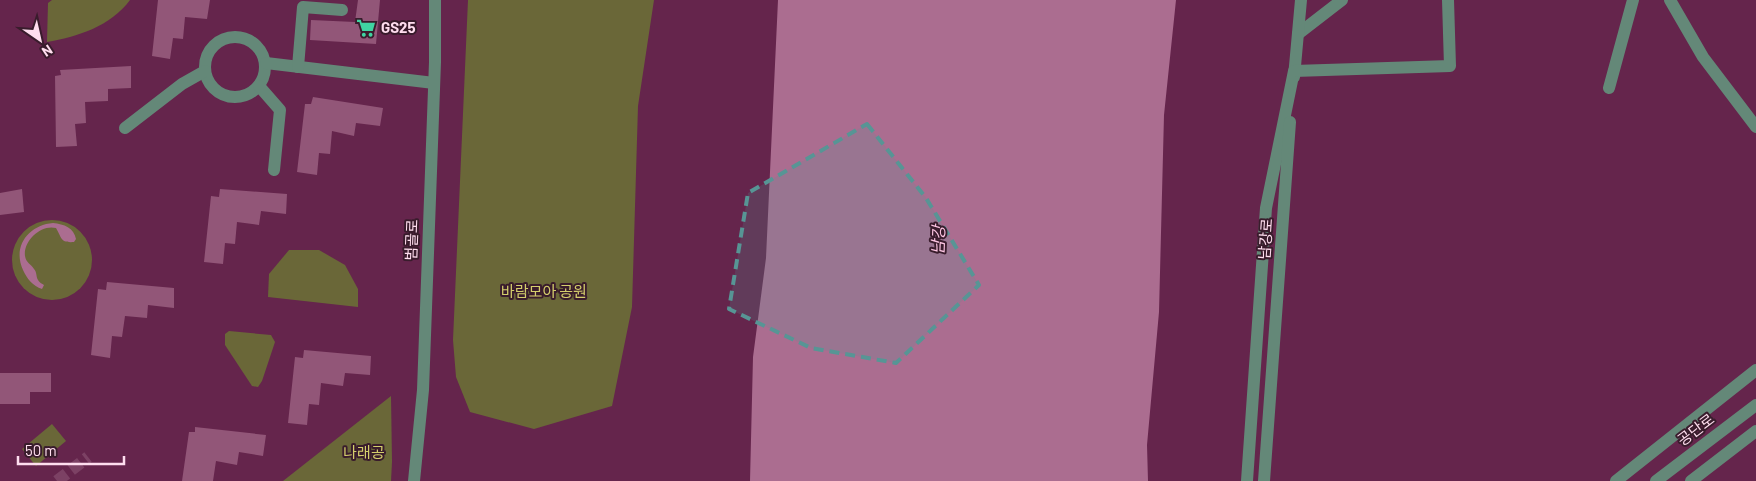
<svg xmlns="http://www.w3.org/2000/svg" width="1756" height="481" font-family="Barlow,'Noto Sans KR',sans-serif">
<rect width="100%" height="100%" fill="#65254c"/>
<g fill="#6a6738">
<path d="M 52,0 L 130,0 C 111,26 77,37 47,42 L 48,3 Z"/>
<polygon points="468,0 654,0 638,106 632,307 612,406 534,429 470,412 456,377 453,340"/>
<circle cx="52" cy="260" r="40"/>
<polygon points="289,250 319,250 345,265 358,289 358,307 268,297 269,274"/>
<polygon points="229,331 271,335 275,342 262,381 258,387 252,386 225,345 225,334"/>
<polygon points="391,396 392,462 391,481 283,481"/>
<polygon points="52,424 66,441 36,466 22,449"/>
</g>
<g fill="#ab6d90">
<polygon points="778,0 1176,0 1164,115 1159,312 1147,445 1148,481 750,481 753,357 766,258"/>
<path d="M 53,223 C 64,224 74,228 76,239 L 74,242 C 60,243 62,238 56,228 C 41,224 23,241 25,256 C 26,263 31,264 34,269 C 37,272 36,277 38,280 C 39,282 42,284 44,285 L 42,289 C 33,286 27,279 23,270 C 12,246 29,225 53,223 Z"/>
</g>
<g fill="#925678">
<polygon points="158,0 210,0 207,19 185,17 183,39 173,38 170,59 152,56"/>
<polygon points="358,0 380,0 376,44 310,40 311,20 355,22"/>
<polygon points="131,66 131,88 108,89 108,101 85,102 86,123 75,124 77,146 56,147 55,76 61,75 60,70"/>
<polygon points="313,97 383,108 380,126 356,123 354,136 332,131 330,154 319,153 317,175 297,172 305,104 311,104"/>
<polygon points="22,189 24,212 0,215 0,193"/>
<polygon points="220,189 287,194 286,214 261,211 259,225 237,222 235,244 225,243 223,264 204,262 211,196 219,197"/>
<polygon points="107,282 174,288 174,308 148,305 147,318 125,316 122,337 112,336 110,358 91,355 98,289 106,290"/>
<polygon points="304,350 371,356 370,375 345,373 343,386 321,383 319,405 309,404 307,425 288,423 295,357 303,358"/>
<polygon points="0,373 51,373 51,392 30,392 30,404 0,404"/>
<polygon points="195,427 266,435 263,456 239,452 237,465 216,461 213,481 182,481 189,432 195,432"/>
</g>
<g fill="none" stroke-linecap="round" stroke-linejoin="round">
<polyline stroke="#7c4164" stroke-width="12" stroke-dasharray="12 6" stroke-linecap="butt" points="57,481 88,457"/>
<g stroke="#648878" stroke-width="12">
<polyline points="1670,0 1703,57 1756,127"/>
<polyline points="1298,34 1342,0"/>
<circle cx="235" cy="67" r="30"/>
<polyline points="266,63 434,83"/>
<polyline points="298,67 303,7 342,10"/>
<polyline points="1294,77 1301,0"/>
<polyline points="259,86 280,110 274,170"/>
<polyline points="1609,88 1633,0"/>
<polyline points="125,128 182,84 205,71"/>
<polyline points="414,481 423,390 435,62 435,0"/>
<polyline points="1247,481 1266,208 1294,71 1450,66 1448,0"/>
<polyline points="1264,481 1290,122"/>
<polyline points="1616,481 1756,370"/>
<polyline points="1656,481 1756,405"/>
<polyline points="1691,481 1756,431"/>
</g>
</g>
<path fill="#579595" fill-opacity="0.2" stroke="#579595" stroke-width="4" stroke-dasharray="10 6" stroke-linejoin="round" d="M 867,124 L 926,198 L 979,285 L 896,363 L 811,348 L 729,309 L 748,193 Z"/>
<defs>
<g id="supermarket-bare" transform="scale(1.5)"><path d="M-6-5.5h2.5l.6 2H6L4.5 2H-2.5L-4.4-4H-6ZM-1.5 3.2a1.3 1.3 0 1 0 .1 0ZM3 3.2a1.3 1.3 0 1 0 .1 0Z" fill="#40d4a2" stroke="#391c2c" stroke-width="2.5" paint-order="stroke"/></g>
</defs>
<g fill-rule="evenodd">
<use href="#supermarket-bare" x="366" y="28"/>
</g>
<g text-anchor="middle" stroke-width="4" stroke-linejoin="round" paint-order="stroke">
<g font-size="15" font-weight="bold" fill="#ffdeef" stroke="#391c2c" text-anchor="start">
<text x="381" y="33">GS25</text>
</g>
<g font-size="15" fill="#ffdeef" stroke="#391c2c">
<text transform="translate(1266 239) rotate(-86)" y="5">남강로</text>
<text transform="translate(412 240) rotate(-88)" y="5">범골로</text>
<text transform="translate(1696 430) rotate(-37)" y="5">공단로</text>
</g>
<g font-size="15" fill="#d4ce6c" stroke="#391c2c">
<text x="544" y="297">바람모아 공원</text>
<text x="364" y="458">나래공</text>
</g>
<g font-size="16" font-style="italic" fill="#fdc6e3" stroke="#391c2c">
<text transform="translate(938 240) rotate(-88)" y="6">남강</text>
</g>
</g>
<g transform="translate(40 40) rotate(146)" stroke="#391c2c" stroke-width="4" paint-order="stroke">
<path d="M0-4L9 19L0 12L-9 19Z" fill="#ffdeef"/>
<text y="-8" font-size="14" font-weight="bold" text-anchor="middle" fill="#ffdeef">N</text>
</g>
<path d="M18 456v8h106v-8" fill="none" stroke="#ffdeef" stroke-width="2.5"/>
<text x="25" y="456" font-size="15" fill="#ffdeef" stroke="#391c2c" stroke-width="4" paint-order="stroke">50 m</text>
</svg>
